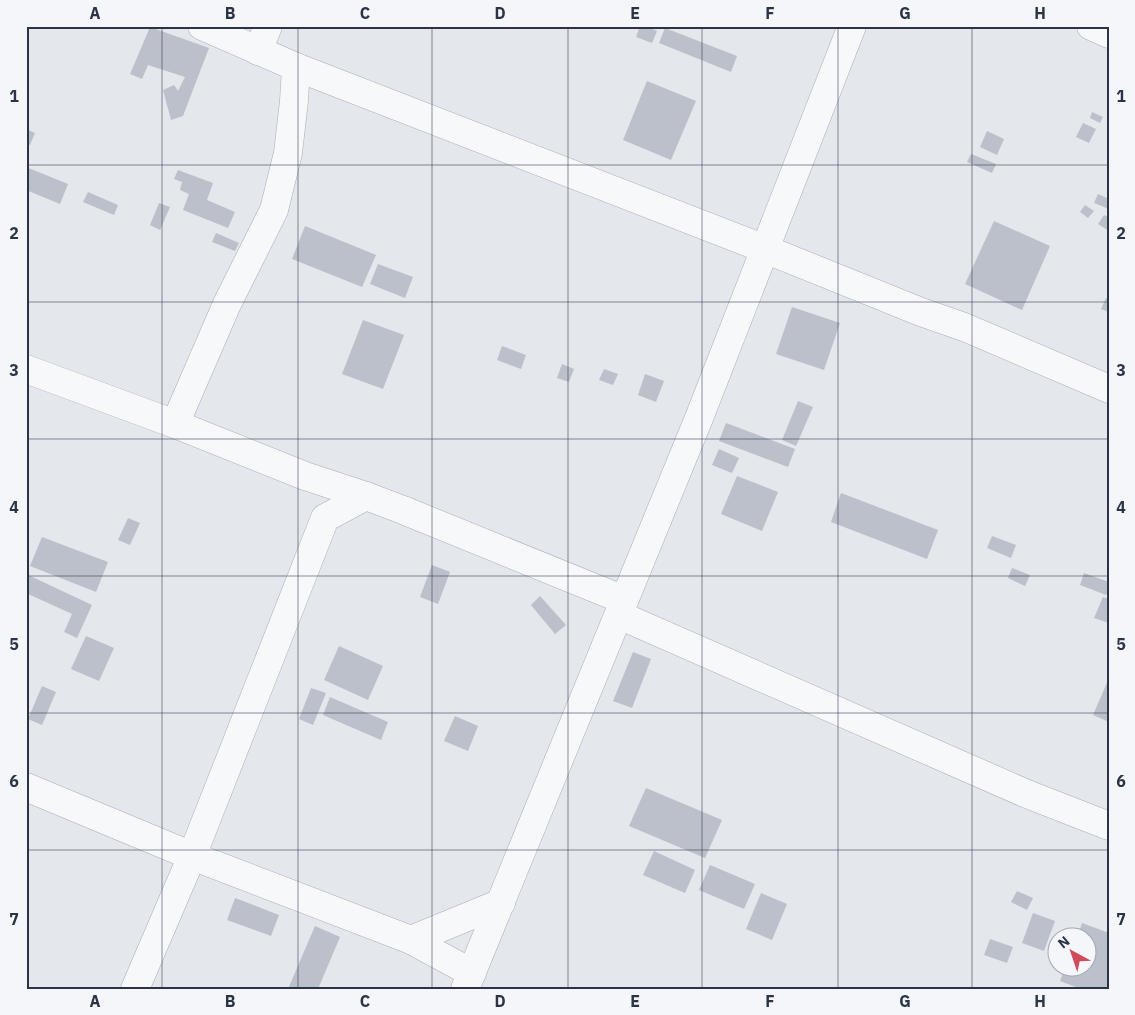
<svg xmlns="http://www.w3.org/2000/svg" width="1135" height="1015" font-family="'IBM Plex Sans',sans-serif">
<rect width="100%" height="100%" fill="#e4e7ec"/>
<g fill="#bbc0ca">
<polygon points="640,26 646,26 657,31 652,43 636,37"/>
<polygon points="150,27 209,48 183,116 171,120 163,90 174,85 178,91 185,77 148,65 142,79 130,74"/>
<polygon points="665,28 737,56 731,72 659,43"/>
<polygon points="647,81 696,101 671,160 623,140"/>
<polygon points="1092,112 1103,117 1100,123 1090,118"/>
<polygon points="1083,123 1096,129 1089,143 1076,137"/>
<polygon points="26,129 35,133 30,145 26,143"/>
<polygon points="987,131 1004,139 997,155 980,147"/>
<polygon points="971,154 996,164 992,173 967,162"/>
<polygon points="26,167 68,184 60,204 26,190"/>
<polygon points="178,170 213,183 207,200 235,212 228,228 183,210 189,194 180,190 182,182 174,179"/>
<polygon points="88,192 118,205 114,215 83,202"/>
<polygon points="1098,194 1109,199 1109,209 1094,203"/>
<polygon points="159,203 170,207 160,230 150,225"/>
<polygon points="1085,205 1094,211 1088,218 1080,212"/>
<polygon points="1104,215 1109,218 1109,231 1098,224"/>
<polygon points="994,221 1050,246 1022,310 965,284"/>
<polygon points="305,226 376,255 362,287 292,259"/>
<polygon points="216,233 239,243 235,251 212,242"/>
<polygon points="378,264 413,277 405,298 370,284"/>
<polygon points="1106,298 1109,299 1109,312 1101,309"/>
<polygon points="792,307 840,323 824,370 776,354"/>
<polygon points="363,320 404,335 383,389 342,374"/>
<polygon points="502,346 526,355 521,369 497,360"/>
<polygon points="562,364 574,369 569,382 557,378"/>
<polygon points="604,369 618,374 613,385 599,380"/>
<polygon points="645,374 664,381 656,402 638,395"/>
<polygon points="798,401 813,407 796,446 782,440"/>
<polygon points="726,423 795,449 788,467 719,441"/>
<polygon points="719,449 739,458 732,473 712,465"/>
<polygon points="737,476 778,492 762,531 721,514"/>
<polygon points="841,493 938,530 927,559 831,522"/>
<polygon points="128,518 140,523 130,545 118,540"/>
<polygon points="992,536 1016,545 1011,558 987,548"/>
<polygon points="42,537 108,562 96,592 30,566"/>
<polygon points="432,565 450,572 438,604 420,597"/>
<polygon points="1012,568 1030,575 1025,586 1008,578"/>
<polygon points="1084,573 1109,582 1109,590 1106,595 1080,585"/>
<polygon points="26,574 92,605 77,638 64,632 72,614 26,593"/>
<polygon points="540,596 566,625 555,634 531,605"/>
<polygon points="1103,597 1109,599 1109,623 1094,618"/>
<polygon points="86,636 114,648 99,681 71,669"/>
<polygon points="339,646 383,666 368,700 324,680"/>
<polygon points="633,652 651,659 632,708 613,701"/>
<polygon points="1109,678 1109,722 1093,715"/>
<polygon points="42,686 56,692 42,725 28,719"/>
<polygon points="311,688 326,693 313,725 299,719"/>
<polygon points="330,697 388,722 381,740 323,715"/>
<polygon points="455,716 478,726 468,751 444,741"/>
<polygon points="646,788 722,820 705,858 629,826"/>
<polygon points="654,851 695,870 685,893 643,875"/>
<polygon points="710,865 755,884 744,909 699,890"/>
<polygon points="1017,891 1033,898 1027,910 1011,902"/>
<polygon points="761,893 787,904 772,940 746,929"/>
<polygon points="235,898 279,915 271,936 227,920"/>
<polygon points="1033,913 1055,921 1044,951 1022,943"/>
<polygon points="1082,923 1109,933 1109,989 1081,989 1060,981 1065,968 1088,968 1088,938 1077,938"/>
<polygon points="315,926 340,937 318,989 288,989"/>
<polygon points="990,939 1013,947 1007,963 984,955"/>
</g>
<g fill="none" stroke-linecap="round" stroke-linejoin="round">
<g stroke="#a9aeb7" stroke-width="29">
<g id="minor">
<polyline points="202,26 296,67 765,249 921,312 964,327 1109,389"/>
<polyline points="1091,26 1109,34"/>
<polyline points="258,51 268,26"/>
<polyline points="26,369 175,424 305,476 366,496 403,510 624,600"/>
<polyline points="175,424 227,304 274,210 288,153 294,101 296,67"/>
<polyline points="619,615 1027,794 1109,826"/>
<polyline points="26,787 192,856 411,940 472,973"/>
<polyline points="411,940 501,903"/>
<polyline points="135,989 192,856 325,518 366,496"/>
<polyline points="465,989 699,418 852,26"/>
</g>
</g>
<use href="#minor" stroke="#f7f8fa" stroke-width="28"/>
</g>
<path fill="none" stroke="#2b3445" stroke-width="1" stroke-opacity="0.55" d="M 162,26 L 162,989M 298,26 L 298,989M 432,26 L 432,989M 568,26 L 568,989M 702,26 L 702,989M 838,26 L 838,989M 972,26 L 972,989M 26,165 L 1109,165M 26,302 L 1109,302M 26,439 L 1109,439M 26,576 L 1109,576M 26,713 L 1109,713M 26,850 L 1109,850"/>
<rect width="1135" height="1015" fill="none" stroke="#f4f6f9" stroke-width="55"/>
<g transform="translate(1072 952) rotate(320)"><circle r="24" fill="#f4f6f9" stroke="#a4a8b1"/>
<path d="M0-4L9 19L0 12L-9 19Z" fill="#d1495b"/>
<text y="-8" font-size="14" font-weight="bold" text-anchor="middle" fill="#2b3445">N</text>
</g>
<rect x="28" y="28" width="1080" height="960" fill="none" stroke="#2b3445" stroke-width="2"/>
<g font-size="16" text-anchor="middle" font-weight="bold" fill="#2b3445">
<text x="95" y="19">A</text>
<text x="230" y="19">B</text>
<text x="365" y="19">C</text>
<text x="500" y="19">D</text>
<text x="635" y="19">E</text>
<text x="770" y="19">F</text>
<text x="905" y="19">G</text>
<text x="1040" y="19">H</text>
<text x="14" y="102">1</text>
<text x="1121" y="102">1</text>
<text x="14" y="239">2</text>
<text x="1121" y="239">2</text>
<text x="14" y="376">3</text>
<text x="1121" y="376">3</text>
<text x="14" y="513">4</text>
<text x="1121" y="513">4</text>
<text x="14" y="650">5</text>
<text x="1121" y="650">5</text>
<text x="14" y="787">6</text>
<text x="1121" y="787">6</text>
<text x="14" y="925">7</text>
<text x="1121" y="925">7</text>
<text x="95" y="1007">A</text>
<text x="230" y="1007">B</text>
<text x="365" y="1007">C</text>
<text x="500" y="1007">D</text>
<text x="635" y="1007">E</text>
<text x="770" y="1007">F</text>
<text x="905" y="1007">G</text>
<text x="1040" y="1007">H</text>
</g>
</svg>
